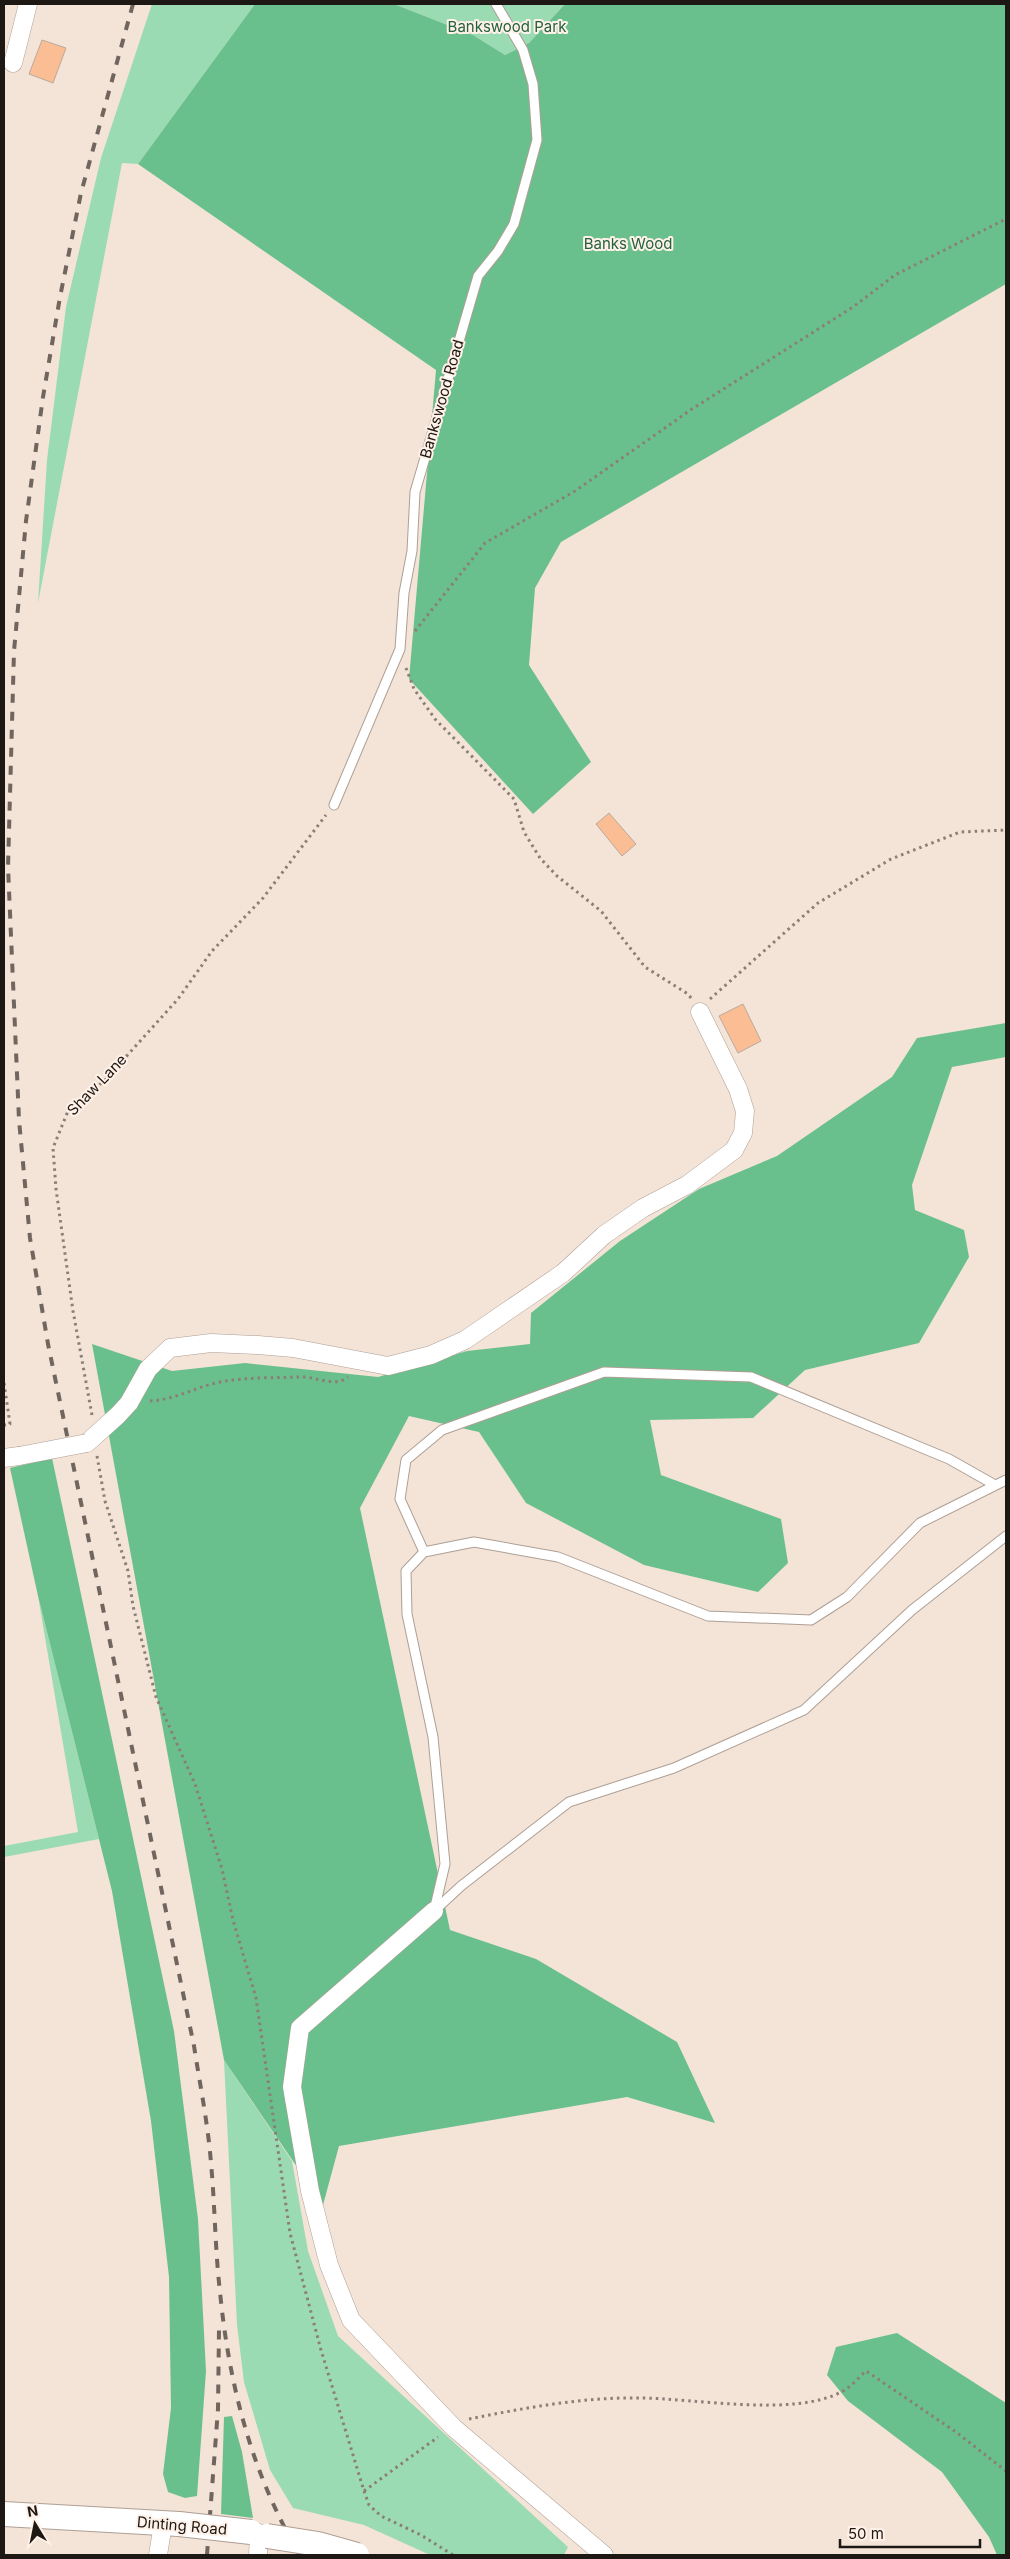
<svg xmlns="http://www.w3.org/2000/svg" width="1010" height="2559" font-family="Inter,sans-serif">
<rect width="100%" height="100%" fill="#f4e3d7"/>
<g fill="#9bdbb3">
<polygon points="152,4 255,4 138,164 122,163 38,603 47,460 66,307 101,158"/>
<polygon points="394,4 565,4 529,43 505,55 473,35"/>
<polygon points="38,1596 99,1839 4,1857 4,1846 78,1832"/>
<polygon points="224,2060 292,2161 308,2251 338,2336 568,2547 564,2555 430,2555 364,2525 293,2508 270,2470 244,2382 237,2325"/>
</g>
<g fill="#6ac08d">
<polygon points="255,4 394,4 473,35 505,55 529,43 565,4 1006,4 1006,284 561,542 535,588 529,665 591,762 533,814 409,679 436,370 138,164"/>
<polygon points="1006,1023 1006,1057 952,1067 912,1185 915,1210 964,1230 969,1257 919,1343 805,1370 753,1418 650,1420 661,1475 781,1519 788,1563 758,1592 644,1565 526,1503 479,1432 409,1416 360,1508 450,1930 536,1959 677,2042 715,2123 627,2097 339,2146 323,2205 224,2060 92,1344 172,1371 245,1363 378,1377 467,1351 530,1344 531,1313 620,1241 699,1189 777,1156 892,1077 917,1038"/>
<polygon points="52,1458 174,2031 198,2219 206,2371 197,2496 185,2498 168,2492 163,2474 171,2408 169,2277 151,2121 112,1891 38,1596 10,1468"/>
<polygon points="897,2333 1006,2403 1006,2555 997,2555 989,2537 942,2472 848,2401 827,2375 836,2347"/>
<polygon points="232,2416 242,2452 253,2518 221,2514 224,2417"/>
</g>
<g fill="#fbbd93" stroke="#baa99f">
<polygon points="42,40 66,48 53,83 29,74"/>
<polygon points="609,813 636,844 622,856 596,824"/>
<polygon points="743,1004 761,1041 738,1053 719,1016"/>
</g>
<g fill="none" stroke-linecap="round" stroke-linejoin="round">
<g stroke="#ae9f94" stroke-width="11">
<g id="lane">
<polyline points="334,805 400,649 404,593 412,551 415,492 478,276 498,251 514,224 537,140 533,84 523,50 496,4"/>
<polyline points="424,1552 400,1499 406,1460 442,1430 604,1372 751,1377 949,1459 995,1485"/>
<polyline points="434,1911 445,1864 433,1737 407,1614 406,1571 424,1552 474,1542 558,1557 708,1616 811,1620 847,1597 920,1523 1006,1480"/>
<polyline points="434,1911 461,1886 569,1802 674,1768 804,1710 912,1610 1006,1536"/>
</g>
</g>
<g stroke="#ae9f94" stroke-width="19">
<g id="street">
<polyline points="13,63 28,4"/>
<polyline points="87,1443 118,1415 129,1403 148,1369 170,1348 211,1343 258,1345 293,1348 388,1366 431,1355 465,1340 563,1273 604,1235 643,1208 687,1185 734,1150 743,1133 745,1111 738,1089 700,1012"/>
<polyline points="4,1458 19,1456"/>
<polyline points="434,1911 300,2028 292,2087 310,2191 329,2265 351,2320 454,2428 604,2555"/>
<polyline points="158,2555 163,2524"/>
<polyline points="258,2555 259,2533"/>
</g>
</g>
<g stroke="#ae9f94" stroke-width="26">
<polyline id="secondary" points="4,2514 179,2524"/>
</g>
<g stroke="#8a7e76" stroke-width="3" stroke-dasharray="2.5 4" stroke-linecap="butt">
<polyline points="415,631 485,543 575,491 692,409 853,307 895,275 1006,219"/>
<polyline points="406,668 414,689 435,719 514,799 524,832 540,858 557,876 601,911 645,967 688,994 691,998"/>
<polyline points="710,999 818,903 891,859 960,832 1006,830"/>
<polyline points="4,1383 10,1424 4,1425"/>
<path d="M 150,1401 C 174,1400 196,1387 220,1382 C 246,1377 274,1378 300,1377 C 316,1376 334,1388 348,1377"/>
<polyline points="92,1415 73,1311 56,1189 53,1148 68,1111 105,1080 178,999 212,951 263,898 326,815"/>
<polyline points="97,1456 105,1501 128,1571 133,1606 156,1697 195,1784 222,1869 233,1920 256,1998 290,2233 321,2350 364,2491 369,2505 381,2516 421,2535 453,2555"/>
<path d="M 469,2419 C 525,2408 582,2397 639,2398 C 695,2398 795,2418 843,2391 C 851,2387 859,2377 866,2371 L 956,2432 L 1006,2471"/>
<polyline points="364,2491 438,2437"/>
</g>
<use href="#lane" stroke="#fff" stroke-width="9"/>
<use href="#street" stroke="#fff" stroke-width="18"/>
<use href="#secondary" stroke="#fff" stroke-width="24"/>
<g stroke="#70665f" stroke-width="4" stroke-dasharray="9 9" stroke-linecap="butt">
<path d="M 133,4 L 81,193 L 60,297 L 43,397 L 26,521 L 14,651 L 8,867 L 19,1120 L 30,1238 L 48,1344 L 194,2046 C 200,2085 208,2124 211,2163 C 215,2206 215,2249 220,2292 C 229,2385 252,2475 300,2555"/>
<polyline points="207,2555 218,2409 219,2329"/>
</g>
<g stroke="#ae9f94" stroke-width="19" stroke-linecap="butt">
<polyline id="street-bridge" points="19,1456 87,1443"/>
</g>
<g stroke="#ae9f94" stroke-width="26" stroke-linecap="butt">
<g id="secondary-bridge">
<polyline points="179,2524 251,2532"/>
<polyline points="267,2536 318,2544 357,2555"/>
</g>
</g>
<use href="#street-bridge" stroke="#fff" stroke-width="18"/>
<use href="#secondary-bridge" stroke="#fff" stroke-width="24"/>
</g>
<g text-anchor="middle" stroke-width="4" stroke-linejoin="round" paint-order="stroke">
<g font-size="15" fill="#22613f" stroke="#fff1e7">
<text x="507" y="32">Bankswood Park</text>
<text x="628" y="249">Banks Wood</text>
</g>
<g font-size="15" fill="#1e1814" stroke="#fff1e7">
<text transform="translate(442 399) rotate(-74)" y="5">Bankswood Road</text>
<text transform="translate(97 1085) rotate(-46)" y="5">Shaw Lane</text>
<text transform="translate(182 2526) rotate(5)" y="5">Dinting Road</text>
</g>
</g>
<rect width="1010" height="2559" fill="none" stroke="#1e1814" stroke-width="10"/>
<g transform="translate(35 2524) rotate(350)" stroke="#fff1e7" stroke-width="4" paint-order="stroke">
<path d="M0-4L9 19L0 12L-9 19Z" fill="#1e1814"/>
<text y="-8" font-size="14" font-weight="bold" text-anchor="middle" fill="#1e1814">N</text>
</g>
<path d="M840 2539v8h140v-8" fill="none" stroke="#1e1814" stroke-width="2.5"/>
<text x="848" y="2539" font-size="15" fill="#1e1814" stroke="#fff1e7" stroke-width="4" paint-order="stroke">50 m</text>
</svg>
